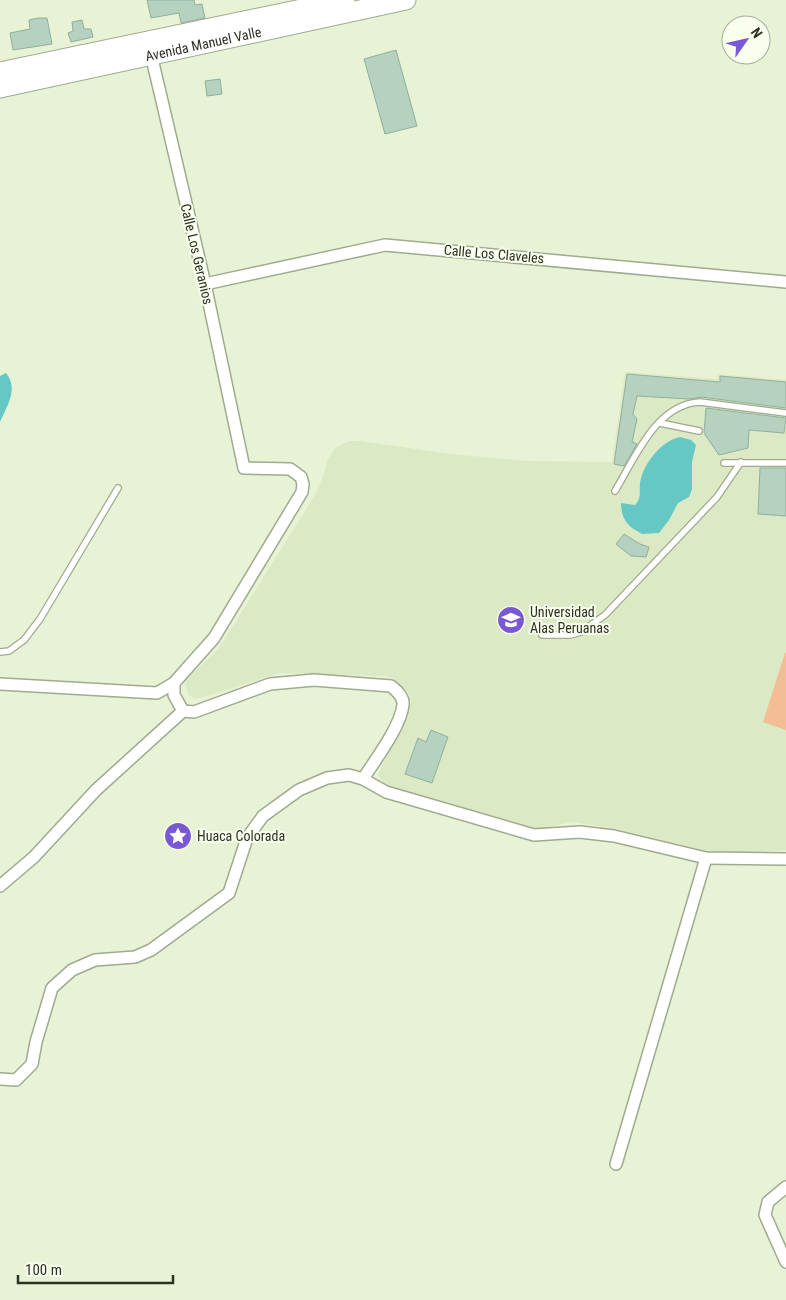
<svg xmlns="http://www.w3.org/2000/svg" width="786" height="1300" font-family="'Roboto Condensed',sans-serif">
<rect width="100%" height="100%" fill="#e8f3d6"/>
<polygon fill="#dbe9c5" points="625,372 717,379 718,374 786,380 786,850 725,855 617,829 572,822 529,831 439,805 385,784 378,775 411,703 407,691 393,679 385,676 279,673 201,698 195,699 188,694 185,681 219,648 315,495 322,480 328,459 335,448 349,441 360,441 451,454 527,461 612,462"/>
<polygon fill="#f3bd96" points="785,653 786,653 786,730 763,722"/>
<g fill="#65c8c4">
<path d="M 6,373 C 19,389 7,406 0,422 L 0,376 Z"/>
<path d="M 680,437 L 691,440 L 696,445 L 692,462 L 692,489 L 689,497 L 678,503 L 669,520 L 659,533 L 642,534 C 628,527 621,519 621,503 L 635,505 C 642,498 639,492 640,483 C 643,464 661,441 680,437 Z"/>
</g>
<g fill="#b5d2c0" stroke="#92af9d">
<polygon points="147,0 194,0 195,5 202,4 205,18 181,23 179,13 151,18"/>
<polygon points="38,18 47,18 52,44 13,50 10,33 30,29 29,20"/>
<polygon points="82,20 84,29 91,29 93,37 71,42 68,33 73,31 72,22"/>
<polygon points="396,50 417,126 385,134 364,59"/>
<polygon points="220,79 222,94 207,96 205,81"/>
<polygon points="627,374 720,382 720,376 786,382 786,408 701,397 689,399 637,396 633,414 637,419 632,442 637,444 624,466 614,464"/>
<polygon points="706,408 786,418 784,433 749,430 748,448 719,455 704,433"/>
<polygon points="760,468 786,468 786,516 758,514"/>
<polygon points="624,534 640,544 649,547 646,557 631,556 616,544"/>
<polygon points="431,730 448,737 432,783 405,774 418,738 426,742"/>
</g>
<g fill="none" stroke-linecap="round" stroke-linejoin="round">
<g stroke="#9faa8e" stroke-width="8">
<g id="service">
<polyline points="660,423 699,431"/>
<polyline points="724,463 786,463"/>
<path d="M 615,491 C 635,458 656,404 700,402 L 786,413"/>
<polyline points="542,635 570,635 581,632 605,615 717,497 741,462"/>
<polyline points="0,652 9,651 24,640 40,619 118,488"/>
</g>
</g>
<g stroke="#9faa8e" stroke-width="14">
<g id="minor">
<path d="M 150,50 L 205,284 L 244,468 L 290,469 L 301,477 L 303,484 L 302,492 L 214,638 L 174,683 L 174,695 L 183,711 L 194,712 L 270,684 L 314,680 L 391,686 C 397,691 404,697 403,705 C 400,728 375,760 363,779"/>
<polyline points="205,284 385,245 786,282"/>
<polyline points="0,684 157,693 174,683"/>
<polyline points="0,886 34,857 96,790 183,711"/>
<polyline points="0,1079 16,1080 32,1064 36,1042 52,988 72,970 95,960 135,957 151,950 229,893 247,838 263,816 299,790 327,778 349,775 363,779 386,792 534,835 580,832 614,836 706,858 786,859"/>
<polyline points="616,1164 706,858"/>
<polyline points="786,1187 768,1202 765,1215 786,1262"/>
</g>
</g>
<g stroke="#9faa8e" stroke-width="21">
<g id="primary">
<polyline points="0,72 345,0"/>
<path id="s1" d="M 0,88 L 406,0"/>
</g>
</g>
<use href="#service" stroke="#fff" stroke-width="5.5"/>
<use href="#minor" stroke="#fff" stroke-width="11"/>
<use href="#primary" stroke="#fff" stroke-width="19"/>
</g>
<defs>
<g id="university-disc" transform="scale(1.4375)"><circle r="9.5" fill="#7b58d3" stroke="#f8ffed"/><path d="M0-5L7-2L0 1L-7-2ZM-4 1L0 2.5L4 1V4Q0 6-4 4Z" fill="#fff"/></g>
<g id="sight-disc" transform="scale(1.4375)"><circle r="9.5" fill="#7b58d3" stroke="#f8ffed"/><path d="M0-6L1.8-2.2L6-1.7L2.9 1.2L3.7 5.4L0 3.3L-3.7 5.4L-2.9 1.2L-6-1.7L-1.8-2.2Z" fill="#fff"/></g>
</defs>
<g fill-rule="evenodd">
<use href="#university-disc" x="511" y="620"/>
<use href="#sight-disc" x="178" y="836"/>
</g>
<g text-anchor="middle" stroke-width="4" stroke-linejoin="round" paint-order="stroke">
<g font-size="14" fill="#2c3025" stroke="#f8ffed">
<text dy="5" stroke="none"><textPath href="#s1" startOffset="208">Avenida Manuel Valle</textPath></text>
<text transform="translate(197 254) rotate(77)" y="5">Calle Los Geranios</text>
<text transform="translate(494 254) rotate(5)" y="5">Calle Los Claveles</text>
</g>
<g font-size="14" fill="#2c3025" stroke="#f8ffed" text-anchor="start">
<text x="530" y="617">Universidad<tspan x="530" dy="16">Alas Peruanas</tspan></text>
<text x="197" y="841">Huaca Colorada</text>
</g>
</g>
<g transform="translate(746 40) rotate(56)"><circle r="24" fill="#f8ffed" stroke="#a6ac9d"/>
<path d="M0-4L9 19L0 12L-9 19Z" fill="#7b58d3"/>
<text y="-8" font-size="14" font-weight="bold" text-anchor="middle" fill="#2c3025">N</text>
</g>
<path d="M18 1275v8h155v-8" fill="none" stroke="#2c3025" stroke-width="2.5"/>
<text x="25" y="1275" font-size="15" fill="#2c3025" stroke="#f8ffed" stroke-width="4" paint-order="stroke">100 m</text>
</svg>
